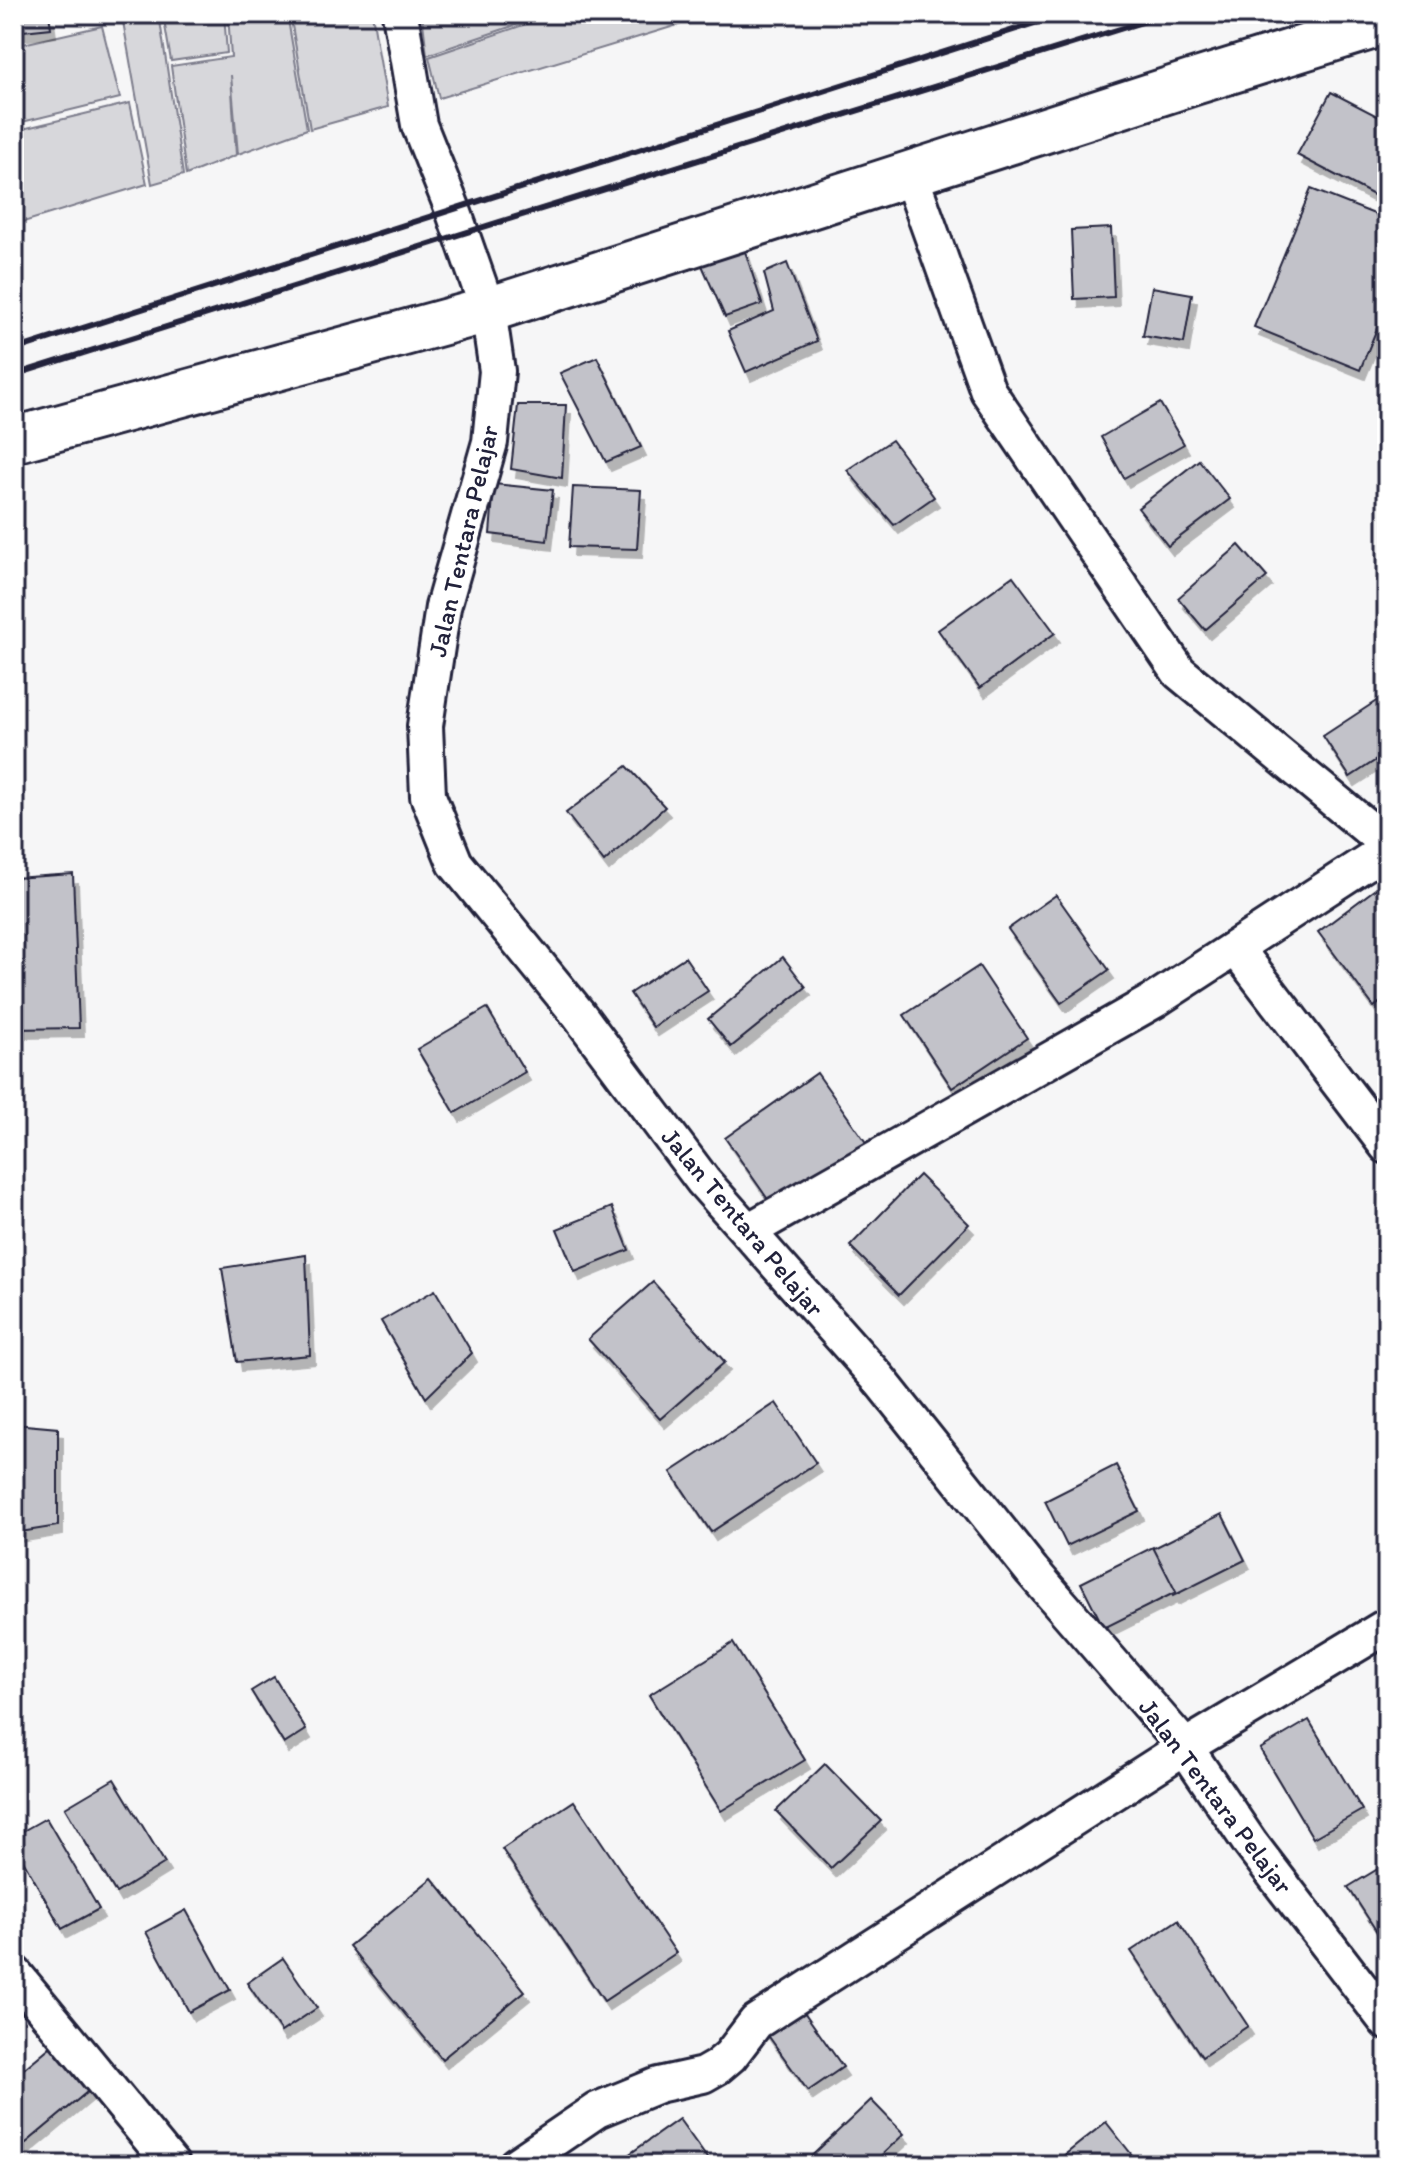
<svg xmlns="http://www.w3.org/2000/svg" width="1401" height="2179" font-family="Itim,sans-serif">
<defs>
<filter id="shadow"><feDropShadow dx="5" dy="9" stdDeviation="0" flood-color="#0004"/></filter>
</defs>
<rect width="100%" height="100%" fill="#f6f6f7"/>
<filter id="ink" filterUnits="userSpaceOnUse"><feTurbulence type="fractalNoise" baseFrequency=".0125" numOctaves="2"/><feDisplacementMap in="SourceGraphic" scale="16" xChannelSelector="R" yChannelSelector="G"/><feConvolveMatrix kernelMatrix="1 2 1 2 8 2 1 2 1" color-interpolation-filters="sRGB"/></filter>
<g filter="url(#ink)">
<g fill="#d7d7db" stroke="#7c7c8b" stroke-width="2">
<polygon points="133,14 159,14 183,175 152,184 122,16"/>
<polygon points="163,14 224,14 227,53 171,61"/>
<polygon points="228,14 287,14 307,129 238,154 231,75 236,155 186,175 171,66 231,57"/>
<polygon points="290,14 372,14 388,107 310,129"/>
<polygon points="422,14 548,14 427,55"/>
<polygon points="556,14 714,14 439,98 429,57"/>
<polygon points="102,26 120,98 14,124 14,46"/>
<polygon points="130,103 147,184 14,225 14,131"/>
</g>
<g fill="#c2c2c9" stroke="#22223b" stroke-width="2" filter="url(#shadow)">
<polygon points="14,14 49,14 51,28 14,32"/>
<polygon points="1331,92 1387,121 1387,202 1297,155"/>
<polygon points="1311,189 1387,219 1387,304 1360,370 1254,327"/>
<polygon points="1111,228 1114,297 1074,299 1071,230"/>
<polygon points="744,248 762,304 725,317 701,263"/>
<polygon points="787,263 817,341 746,372 728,331 774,311 764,273"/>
<polygon points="1152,287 1192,294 1184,343 1143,336"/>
<polygon points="597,357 641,447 606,462 560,373"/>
<polygon points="1160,403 1184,444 1124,478 1101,437"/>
<polygon points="518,405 566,405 562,478 511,469"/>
<polygon points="892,440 934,497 894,525 847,470"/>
<polygon points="1199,460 1230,499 1168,546 1138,508"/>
<polygon points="494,484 553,490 547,541 490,534"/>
<polygon points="573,487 641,490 637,549 569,547"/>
<polygon points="1239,545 1267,577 1205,630 1178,598"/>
<polygon points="1013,576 1055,633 980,688 938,630"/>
<polygon points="1387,694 1387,753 1350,777 1323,736"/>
<polygon points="627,766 665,807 604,862 566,813"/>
<polygon points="73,874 79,1028 14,1029 14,878"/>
<polygon points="1386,881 1387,997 1374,1007 1318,932"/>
<polygon points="1056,895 1109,970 1061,1003 1008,929"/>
<polygon points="685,957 708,991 653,1027 630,993"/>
<polygon points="783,957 806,987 731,1047 708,1019"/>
<polygon points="979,966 1027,1038 952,1088 904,1015"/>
<polygon points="487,1008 525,1072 455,1113 417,1049"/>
<polygon points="817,1073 867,1144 774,1208 725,1138"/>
<polygon points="919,1175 969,1224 899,1295 850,1246"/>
<polygon points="612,1207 629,1250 575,1272 557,1229"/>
<polygon points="306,1255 310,1355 237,1362 222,1268"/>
<polygon points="653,1282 725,1362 660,1419 588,1339"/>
<polygon points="435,1290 472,1353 426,1398 381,1321"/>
<polygon points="776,1403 816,1463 711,1532 671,1472"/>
<polygon points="14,1424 58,1428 58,1526 14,1533"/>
<polygon points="1116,1465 1139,1511 1067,1546 1045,1501"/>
<polygon points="1222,1514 1245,1560 1173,1596 1150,1550"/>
<polygon points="1153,1547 1176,1592 1104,1628 1081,1583"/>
<polygon points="733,1643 805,1760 721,1811 649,1695"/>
<polygon points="274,1677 306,1730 284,1744 251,1691"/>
<polygon points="1309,1720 1362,1810 1313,1838 1260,1749"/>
<polygon points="825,1764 881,1821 831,1868 776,1811"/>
<polygon points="114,1779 165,1863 116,1893 65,1808"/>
<polygon points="574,1801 676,1953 604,2001 502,1849"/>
<polygon points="46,1818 99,1909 62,1929 14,1844 14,1836"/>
<polygon points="1386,1864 1387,1930 1379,1935 1348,1887"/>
<polygon points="432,1878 525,1991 442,2059 349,1946"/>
<polygon points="186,1910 230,1990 189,2012 146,1932"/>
<polygon points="1178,1920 1248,2026 1202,2057 1131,1951"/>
<polygon points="283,1958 317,2008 281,2032 247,1983"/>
<polygon points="797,2002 843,2067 808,2091 762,2027"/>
<polygon points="56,2042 93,2087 14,2153 14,2077"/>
<polygon points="871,2100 904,2134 871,2165 802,2165"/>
<polygon points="679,2119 712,2165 619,2165 617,2163"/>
<polygon points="1106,2122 1140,2165 1052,2165"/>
</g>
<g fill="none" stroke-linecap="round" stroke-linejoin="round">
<g stroke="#22223b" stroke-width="40">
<g id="street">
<polyline points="400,14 419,125 453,210 488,310 497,371 490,442 443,607 425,726 428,796 455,863 579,1015 703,1181 878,1378 1032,1571 1185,1747 1250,1843 1387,2022"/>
<polyline points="910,174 988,391 1179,672 1387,844"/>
<polyline points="1236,948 1387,1146"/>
<polyline points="748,1231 1155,1000 1387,849"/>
<polyline points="14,1973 172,2165"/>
<polyline points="516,2165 597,2110 658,2085 703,2075 717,2067 730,2056 756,2022 1185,1747 1387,1626"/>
</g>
</g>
<g stroke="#22223b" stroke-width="50">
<polyline id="secondary" points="14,440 488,310 1194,82 1387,22"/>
</g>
<use href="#street" stroke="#fff" stroke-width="34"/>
<use href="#secondary" stroke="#fff" stroke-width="44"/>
<g stroke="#22223b" stroke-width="6">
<polyline points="14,350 1063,14"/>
<polyline points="14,375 461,234 1168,14"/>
</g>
</g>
</g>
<g text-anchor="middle" stroke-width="7" stroke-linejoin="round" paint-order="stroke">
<g font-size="26" fill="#22223b" stroke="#fff">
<text transform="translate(463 541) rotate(-77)" y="9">Jalan Tentara Pelajar</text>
<text transform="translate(743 1222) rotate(50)" y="9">Jalan Tentara Pelajar</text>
<text transform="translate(1216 1796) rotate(53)" y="9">Jalan Tentara Pelajar</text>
</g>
</g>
<rect width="1401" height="2179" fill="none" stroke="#fff" stroke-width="48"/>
<rect x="24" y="24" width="1353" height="2131" fill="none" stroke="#22223b" stroke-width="3" filter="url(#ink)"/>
</svg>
